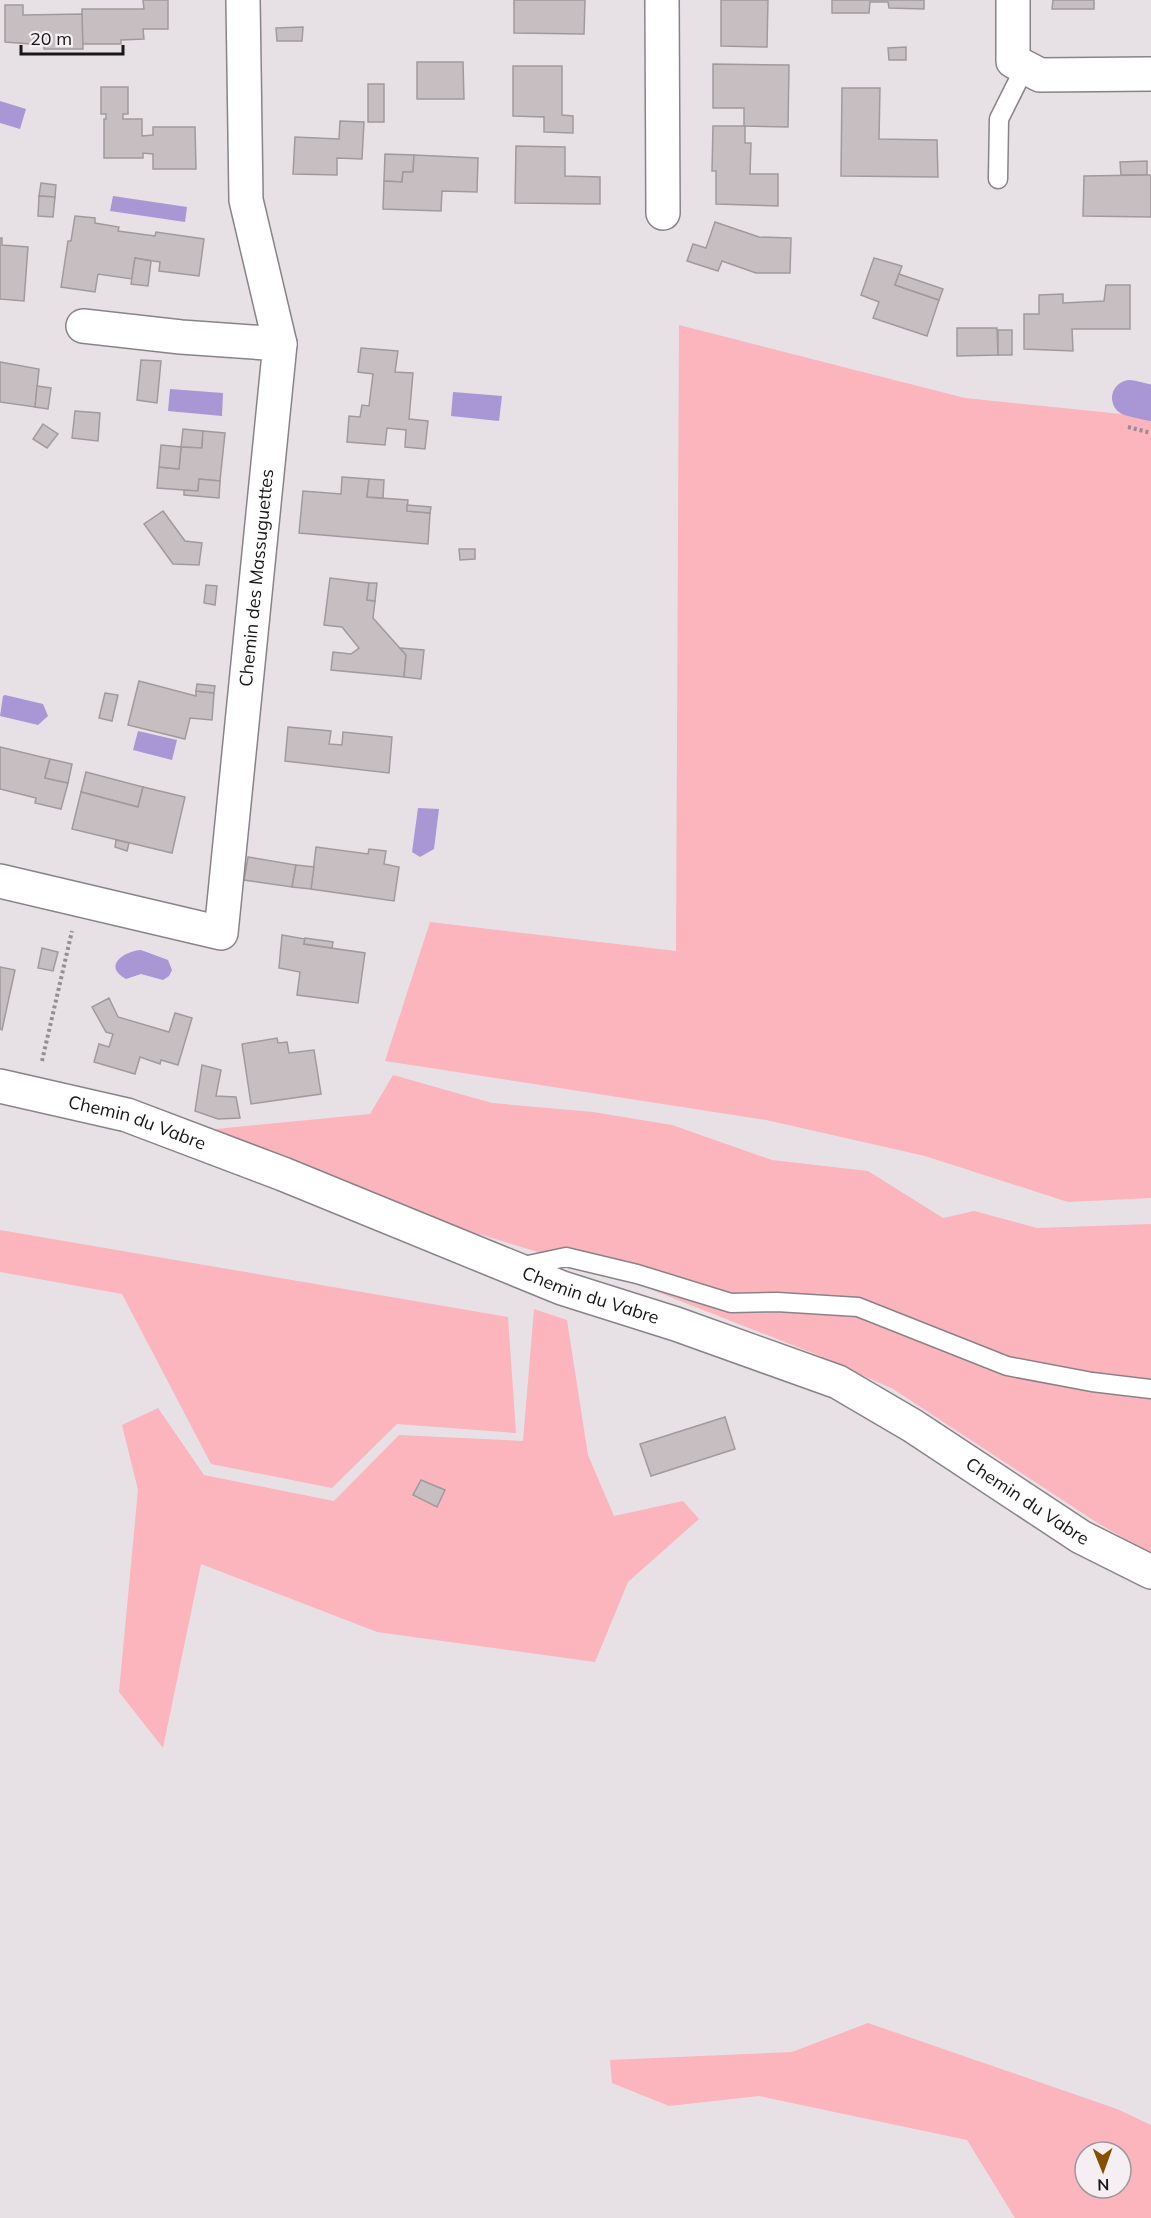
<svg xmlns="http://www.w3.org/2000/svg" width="1151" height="2218" font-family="Mulish,sans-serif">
<rect width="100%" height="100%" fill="#e7e1e6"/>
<g fill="#fcb4bd" fill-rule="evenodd">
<polygon points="679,325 965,398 1151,417 1151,1198 1068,1202 925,1156 766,1120 385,1061 430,922 676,951"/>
<polygon points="393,1075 492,1103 593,1112 672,1125 772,1160 868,1171 943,1218 974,1211 1037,1228 1151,1224 1151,1554 1096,1522 893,1389 815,1354 617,1276 442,1223 206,1130 370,1114"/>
<polygon points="0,1230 508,1317 516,1433 397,1424 332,1488 211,1464 122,1294 0,1272"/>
<polygon points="534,1309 567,1320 588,1455 614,1516 683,1501 699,1519 628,1582 595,1662 377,1632 201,1564 163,1748 119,1692 138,1490 122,1425 158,1408 204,1475 334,1501 399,1435 523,1441"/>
<path d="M 868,2023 L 1117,2109 L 1151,2125 L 1151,2218 L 1015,2218 L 967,2140 L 759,2096 L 669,2106 L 612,2083 L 610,2060 L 792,2052 ZM 1085,2152 L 1121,2152 L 1121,2188 L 1085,2188 Z"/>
</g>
<g fill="#a996d4">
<polygon points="0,101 26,109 20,129 0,123"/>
<polygon points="113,196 187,207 185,222 110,211"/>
<polygon points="170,389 223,393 222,416 168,411"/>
<polygon points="453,392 502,396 499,421 451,416"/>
<polygon points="5,695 43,704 48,716 38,725 0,716 3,696"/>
<polygon points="138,731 177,740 172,760 133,750"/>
<polygon points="418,808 439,809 434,849 420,857 412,852"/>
<path d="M 141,950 L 168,960 L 172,970 L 169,976 L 163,980 L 141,974 L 126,979 C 102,966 124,951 141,950 Z"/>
</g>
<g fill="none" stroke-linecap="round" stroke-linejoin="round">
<polyline stroke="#a996d4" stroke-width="36" points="1130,398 1151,403"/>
</g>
<g fill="#c6bec1" stroke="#a19a9d" stroke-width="1.5">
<polygon points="143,0 168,0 168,29 143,29 144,39 121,40 121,44 82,44 82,9 144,9"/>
<polygon points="514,0 585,0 584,34 514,33"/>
<polygon points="721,0 768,0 767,47 721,46"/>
<polygon points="832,0 924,0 924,9 889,8 888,2 870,2 869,13 832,13"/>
<polygon points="1053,0 1094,0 1094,9 1052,9"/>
<polygon points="5,5 23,5 23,15 82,14 83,49 44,49 44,45 5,42"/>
<polygon points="303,27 302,41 277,41 276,28"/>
<polygon points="906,47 906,60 889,60 888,48"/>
<polygon points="417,62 463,62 464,99 417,99"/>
<polygon points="713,64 789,65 788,127 744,126 744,108 713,108"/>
<polygon points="513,66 562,66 562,115 573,116 573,133 544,132 544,117 513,116"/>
<rect x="368" y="84" width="16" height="38"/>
<polygon points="101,87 128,87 128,114 123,114 123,119 142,119 142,136 153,135 153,127 195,127 196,169 153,169 153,154 143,153 143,158 104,158 104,119 106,119 106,114 101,114"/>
<polygon points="842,88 880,88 879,139 937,140 938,177 841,176"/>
<polygon points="340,121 364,122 362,159 337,158 337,175 293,174 295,137 339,139"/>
<polygon points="713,126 745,126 745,143 751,143 750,174 778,174 778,206 716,204 716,171 712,171"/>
<polygon points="516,146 565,147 565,176 600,177 600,204 515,203"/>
<polygon points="385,154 414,155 413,172 403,172 402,182 384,181"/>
<polygon points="414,155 478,158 477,192 442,191 441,211 383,209 384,181 402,182 403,172 413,172"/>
<polygon points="1147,161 1147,175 1121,175 1120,162"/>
<polygon points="1147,175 1151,175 1151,217 1083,216 1084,176"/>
<polygon points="41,183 56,185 55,197 39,196"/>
<polygon points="39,196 55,197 53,217 38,216"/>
<polygon points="75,216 95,218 95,223 119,227 118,231 155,236 156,232 204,239 199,276 159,271 160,262 135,258 132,279 98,274 95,292 61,287 68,241 71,241"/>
<polygon points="715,222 759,237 791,238 790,273 756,273 722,261 718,271 687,261 693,244 706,248"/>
<polygon points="0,238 2,238 2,245 28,247 24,301 0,299"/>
<polygon points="135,258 151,261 148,286 131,284"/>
<polygon points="874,258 902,266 895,285 939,300 927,336 873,318 879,302 861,295"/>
<polygon points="899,274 943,289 939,300 895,285"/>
<polygon points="1106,285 1130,285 1130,329 1072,329 1073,351 1024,349 1024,314 1039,314 1039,295 1063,294 1063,303 1104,301"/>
<polygon points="957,328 997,328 998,355 957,356"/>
<rect x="998" y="330" width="14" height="25"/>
<polygon points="361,348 398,351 395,372 413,373 409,419 428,421 425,449 405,447 406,430 387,428 385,445 347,442 349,416 360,417 362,405 369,406 373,374 358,372"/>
<polygon points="141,360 161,361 157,403 137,400"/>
<polygon points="0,362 39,369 35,407 0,402"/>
<polygon points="37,386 51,388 48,409 35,407"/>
<polygon points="75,411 100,413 98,441 72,438"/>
<polygon points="43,424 58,434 47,448 33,439"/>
<polygon points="183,429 203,431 202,448 181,447"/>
<polygon points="203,431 225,433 220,481 199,479 198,491 157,488 159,467 179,469 181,447 202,448"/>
<polygon points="161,445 181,447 179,469 159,467"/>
<polygon points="342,477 369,479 367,497 408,500 407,511 430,513 428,544 299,533 303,491 341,494"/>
<polygon points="199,479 220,481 219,498 184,495 184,490 198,491"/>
<polygon points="369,479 384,480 383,498 367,497"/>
<polygon points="407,505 431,507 430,513 407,511"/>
<polygon points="163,511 185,541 202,543 199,565 173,564 144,524"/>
<polygon points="459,549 475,549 475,559 460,560"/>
<polygon points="330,578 369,583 367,600 375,601 373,618 406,655 404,677 331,670 333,652 351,654 359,648 342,627 324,625"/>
<polygon points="369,583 377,583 375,601 367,600"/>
<polygon points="206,585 217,586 215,605 204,603"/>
<polygon points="400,648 424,650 421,679 404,677 406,655"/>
<polygon points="139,681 196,696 196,691 214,693 212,720 190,718 185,739 128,725"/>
<polygon points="197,684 215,686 214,693 196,691"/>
<polygon points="105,693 118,695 112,721 99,718"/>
<polygon points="288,727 331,731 329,744 342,745 343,732 392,737 389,773 285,761"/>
<polygon points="0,747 50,759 45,778 68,783 61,809 35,803 36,798 0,789"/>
<polygon points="50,759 72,764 68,783 45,778"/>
<polygon points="86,772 143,787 138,807 81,792"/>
<polygon points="143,787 185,797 172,853 72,829 81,792 138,807"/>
<polygon points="116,840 129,843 127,851 115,847"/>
<polygon points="316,847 368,854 369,849 386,851 384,864 399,867 394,901 311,889"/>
<polygon points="248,857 296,865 292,887 244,880"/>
<polygon points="296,865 314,867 311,889 292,887"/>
<polygon points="282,935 305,939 304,944 365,953 358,1003 297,995 300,972 279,968"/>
<polygon points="305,938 333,942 332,948 304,944"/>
<polygon points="42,948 58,952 53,971 38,968"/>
<polygon points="0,967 15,970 2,1030 0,1029"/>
<polygon points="109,998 118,1017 169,1032 175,1013 192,1018 178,1065 161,1060 160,1064 140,1057 135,1074 94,1062 99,1044 109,1047 113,1034 106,1032 92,1007"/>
<polygon points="277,1038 278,1043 287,1042 289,1053 314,1050 321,1094 251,1104 242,1044"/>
<polygon points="202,1065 221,1070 216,1096 236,1097 240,1118 218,1119 195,1111"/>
<polygon points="725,1417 735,1449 651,1476 640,1444"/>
<polygon points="421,1480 445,1490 437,1507 413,1495"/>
</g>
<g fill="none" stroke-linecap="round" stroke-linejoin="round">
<g stroke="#898388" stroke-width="21">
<g id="lane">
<polyline points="998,179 999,119 1025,67"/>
<polyline points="519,1267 566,1257 637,1274 731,1303 777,1302 858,1307 1007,1366 1092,1382 1151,1389"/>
</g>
</g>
<g stroke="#898388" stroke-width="36">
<g id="street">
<polyline points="662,0 663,213"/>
<polyline points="1013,0 1013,61 1040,75 1151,74"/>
<polyline points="83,326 181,337 280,344"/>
<path id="s1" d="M 0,881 L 221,933 L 280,344 L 246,200 L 243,0"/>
<path id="s2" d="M 0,1086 L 127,1115 L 283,1174 L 562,1288 L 676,1324 L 838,1382 L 913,1426 L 1081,1537 L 1151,1572"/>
</g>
</g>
<g stroke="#938e92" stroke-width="4" stroke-dasharray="3 3" stroke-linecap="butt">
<polyline points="1128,427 1151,433"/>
<polyline points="42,1061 72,931"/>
</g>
<use href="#lane" stroke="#fff" stroke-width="18"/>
<use href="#street" stroke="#fff" stroke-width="33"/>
</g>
<g text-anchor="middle" stroke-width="4.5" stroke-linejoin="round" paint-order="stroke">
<g font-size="18" fill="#191718" stroke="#f5eef3">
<text dy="6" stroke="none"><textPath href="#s1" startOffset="584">Chemin des Massuguettes</textPath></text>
<text dy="6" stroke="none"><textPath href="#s2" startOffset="142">Chemin du Vabre</textPath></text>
<text dy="6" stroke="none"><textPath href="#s2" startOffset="628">Chemin du Vabre</textPath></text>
<text dy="6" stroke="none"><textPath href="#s2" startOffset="1114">Chemin du Vabre</textPath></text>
</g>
</g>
<g transform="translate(1103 2170) rotate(179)"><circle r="28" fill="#f5eef3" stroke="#9d989b" stroke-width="1.5"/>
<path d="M0-4.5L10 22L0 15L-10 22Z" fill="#864f00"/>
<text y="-9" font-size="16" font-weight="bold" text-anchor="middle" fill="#191718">N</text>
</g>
<path d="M21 45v9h102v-9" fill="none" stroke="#191718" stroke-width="3"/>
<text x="30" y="45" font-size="18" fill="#191718" stroke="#f5eef3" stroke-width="4.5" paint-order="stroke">20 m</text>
</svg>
